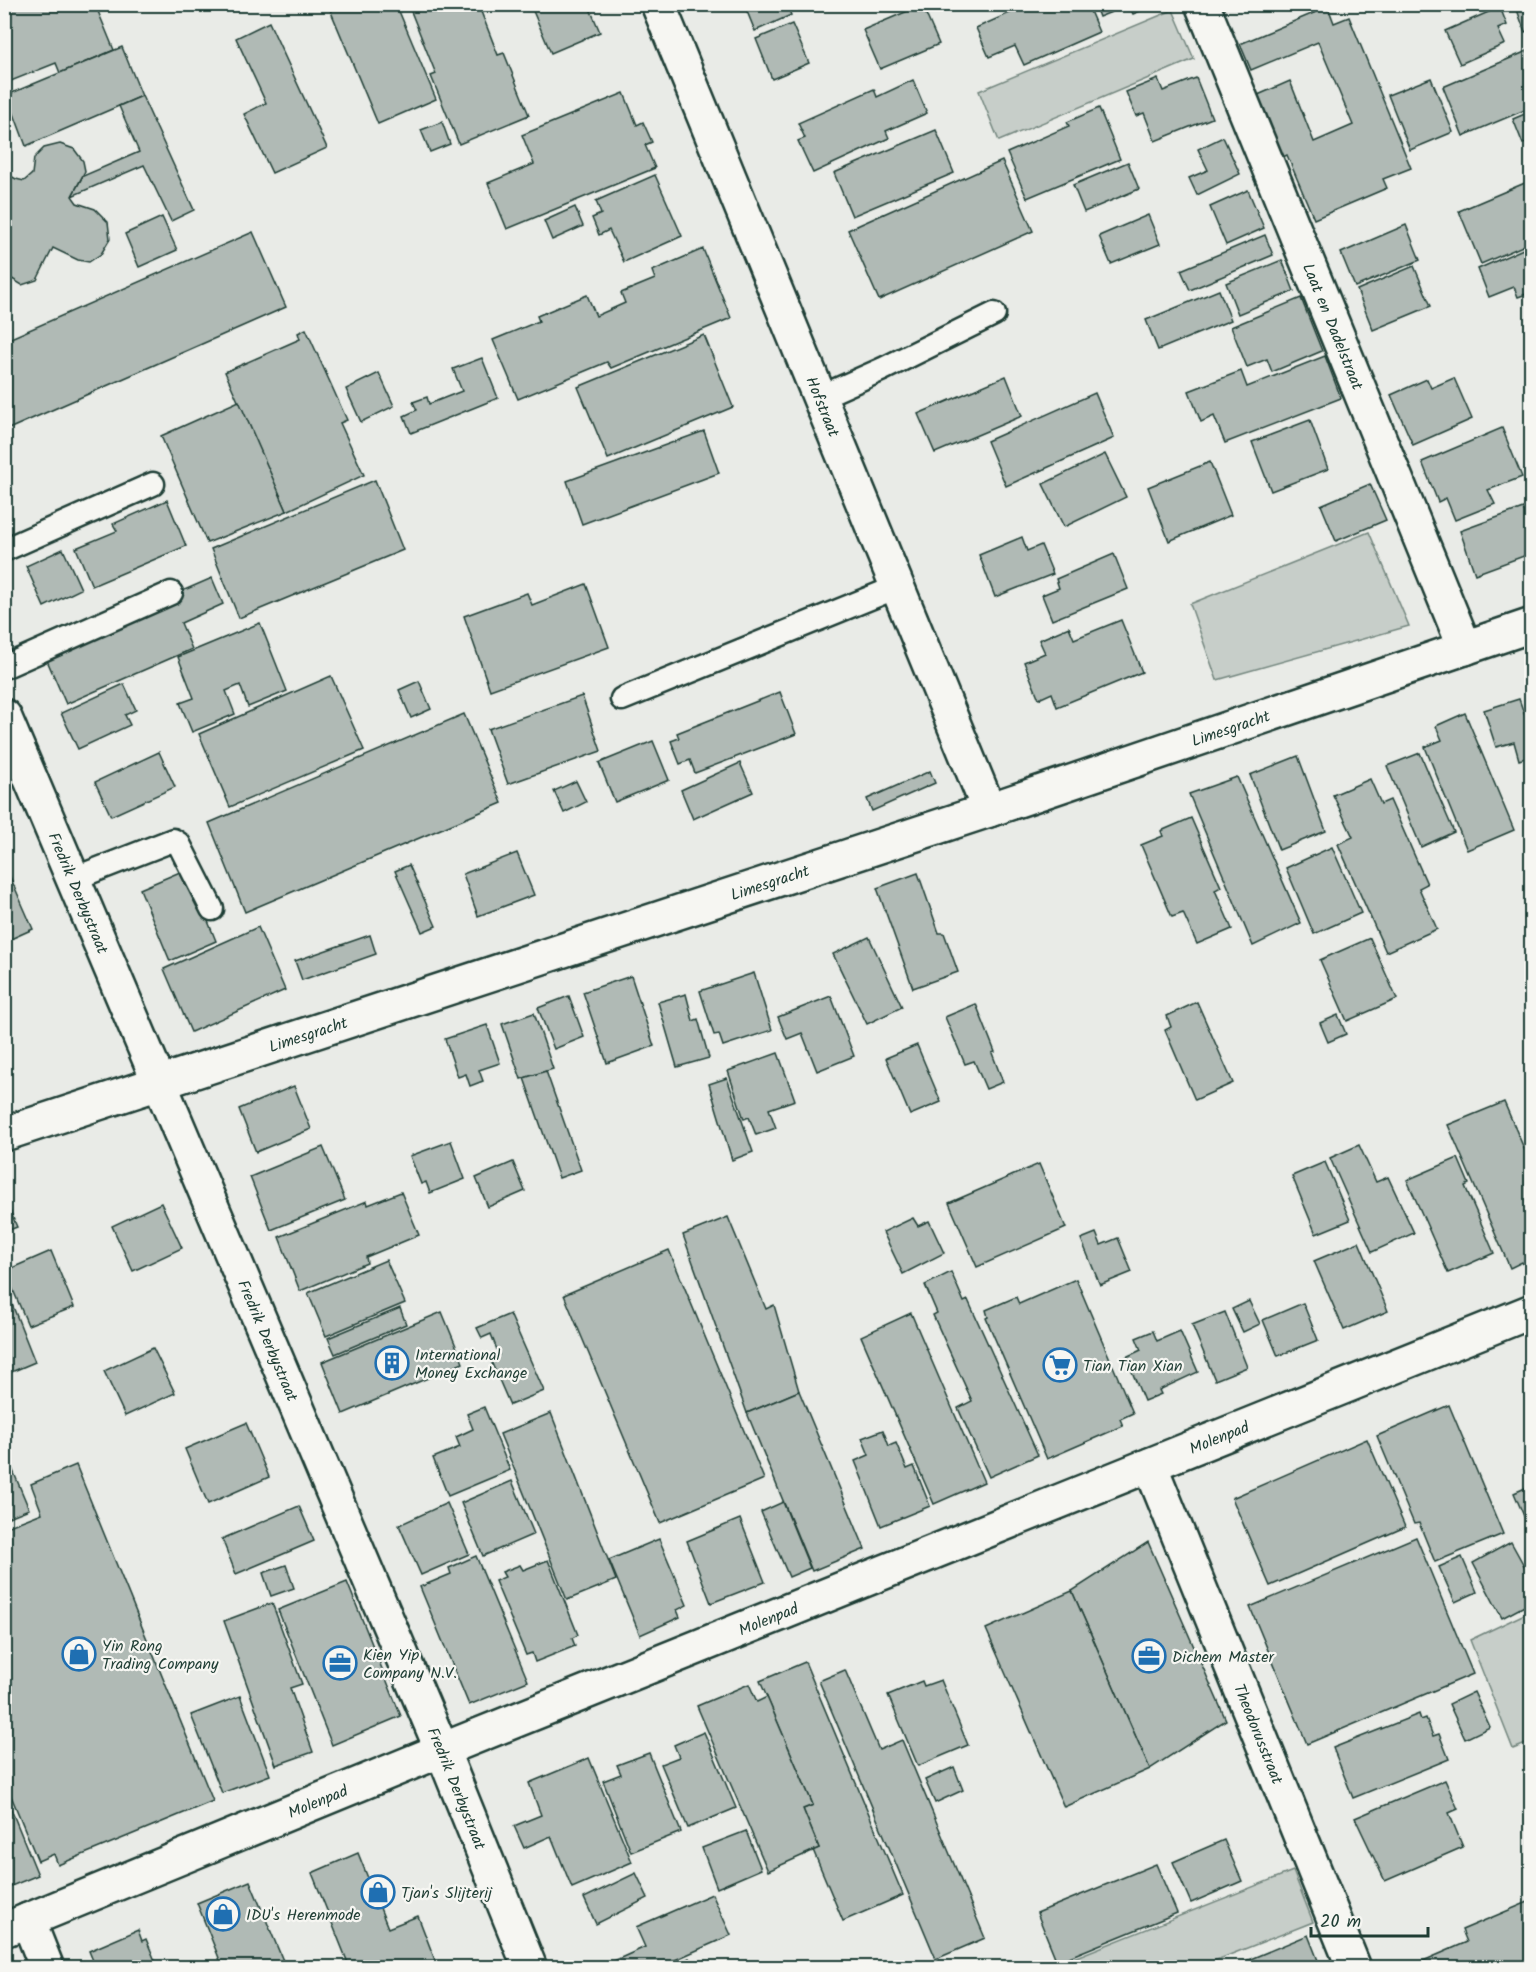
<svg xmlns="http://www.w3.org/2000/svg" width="1536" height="1972" font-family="Kalam,sans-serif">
<rect width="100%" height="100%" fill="#e9ebe7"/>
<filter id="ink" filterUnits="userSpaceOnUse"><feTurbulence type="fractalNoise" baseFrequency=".0167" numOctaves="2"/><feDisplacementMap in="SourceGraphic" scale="12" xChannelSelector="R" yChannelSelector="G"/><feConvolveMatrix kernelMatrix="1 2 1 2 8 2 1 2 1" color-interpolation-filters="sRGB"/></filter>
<g filter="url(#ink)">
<g fill="#c7cec9" stroke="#73867e" stroke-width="1.5">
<polygon points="1173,10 1194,59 999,141 979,91"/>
<polygon points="1369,532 1409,626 1217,680 1190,604"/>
<polygon points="1531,1611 1531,1742 1513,1749 1470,1640"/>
<polygon points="1293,1871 1313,1922 1199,1967 1051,1967"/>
</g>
<g fill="#b0bab5" stroke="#1f3d34" stroke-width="1.5">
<polygon points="22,4 95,4 114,50 60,73 56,63 6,83 4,12"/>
<polygon points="396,4 436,99 378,124 329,7 335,4"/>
<polygon points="408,4 478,4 498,55 504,53 529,115 459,144 431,76 436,74"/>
<polygon points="530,4 588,4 600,32 551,53"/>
<polygon points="744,4 797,4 788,8 791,15 755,31"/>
<polygon points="1030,4 1087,4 1099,32 1024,65 1015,46 989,57 976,28"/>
<polygon points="1094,4 1157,4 1133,14 1129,5 1099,17"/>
<polygon points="1515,4 1532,4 1532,29 1525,32"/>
<polygon points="922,5 939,44 880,69 863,30"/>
<polygon points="1328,7 1334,23 1349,17 1411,168 1383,179 1387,188 1314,219 1287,155 1283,157 1258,95 1290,81 1314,142 1353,125 1318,42 1251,70 1240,44"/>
<polygon points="1500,7 1507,25 1498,29 1505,44 1460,64 1445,31"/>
<polygon points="269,22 327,148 272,173 244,114 266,103 236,38"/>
<polygon points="792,24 809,63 772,79 756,39"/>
<polygon points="122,47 142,96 26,146 7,95"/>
<polygon points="1532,49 1532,107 1463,136 1443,87"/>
<polygon points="1196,78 1212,118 1155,141 1144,113 1136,116 1126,92 1158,79 1163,91"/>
<polygon points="1431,78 1453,132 1410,150 1388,95"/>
<polygon points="913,80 927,113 886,131 889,138 813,173 798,141 805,138 798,123 874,89 877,97"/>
<polygon points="624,93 637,125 643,122 652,142 645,145 655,168 507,229 488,183 534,164 522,135"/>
<polygon points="142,96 194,210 171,221 144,165 72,196 83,176 139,152 119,106"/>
<polygon points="1099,108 1120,159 1027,198 1007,153 1069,126 1067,122"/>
<polygon points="1532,111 1532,141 1523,144 1513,119"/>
<polygon points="442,122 450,144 430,152 421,130"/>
<polygon points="936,130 954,173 852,216 834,173"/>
<polygon points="1223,137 1240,174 1197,195 1189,178 1208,170 1198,149"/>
<polygon points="60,144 74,149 83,161 85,171 72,196 77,203 95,209 108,222 110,239 101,254 89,262 78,260 53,248 37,280 22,285 4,274 4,240 8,234 4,228 4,172 16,179 24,181 32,174 34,158 44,148"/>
<polygon points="1002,161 1033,231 879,300 848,230"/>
<polygon points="1128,162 1139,189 1084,212 1073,185"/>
<polygon points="655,175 682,236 624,262 609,230 599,235 592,218 601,214 596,201"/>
<polygon points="1532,180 1532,242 1481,264 1459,211"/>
<polygon points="1248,190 1264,228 1226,245 1210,207"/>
<polygon points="575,207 583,226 552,240 544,221"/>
<polygon points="1148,215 1160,244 1111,264 1099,236"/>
<polygon points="162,217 177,250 139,267 125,234"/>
<polygon points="1406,225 1420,260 1355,287 1341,253"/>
<polygon points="253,232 286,307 4,431 4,341"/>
<polygon points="1265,235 1273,255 1190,290 1181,270"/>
<polygon points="1532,245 1532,292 1518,297 1514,287 1489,297 1478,269"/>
<polygon points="703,249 731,318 611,368 607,362 518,399 493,340 539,321 537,316 587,295 596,316 625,303 621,293 655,279 652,271"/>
<polygon points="1282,260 1294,291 1238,314 1226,283"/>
<polygon points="1414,266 1431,306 1373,330 1357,290"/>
<polygon points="1219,290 1231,320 1158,350 1146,320"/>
<polygon points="1301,298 1322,351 1272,372 1267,359 1247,367 1231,327"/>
<polygon points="306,329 347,420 340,423 364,475 287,511 225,372 300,339 298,333"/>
<polygon points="704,335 733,407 608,459 578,387"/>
<polygon points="1325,356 1341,398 1225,443 1214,416 1201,422 1189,391 1241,371 1247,387"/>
<polygon points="482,358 498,398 411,433 404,416 417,410 413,402 427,397 429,404 462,391 453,369"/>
<polygon points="379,373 394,406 361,422 346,389"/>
<polygon points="1006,376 1022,416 935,453 918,414"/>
<polygon points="1454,378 1472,419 1413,445 1391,395 1427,379 1431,388"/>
<polygon points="1095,393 1114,438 1006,486 987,441"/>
<polygon points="239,401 287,511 207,543 161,436"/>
<polygon points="1310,420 1328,469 1271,491 1252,442"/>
<polygon points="1502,428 1522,477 1488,490 1495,504 1455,520 1446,498 1438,502 1422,462"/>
<polygon points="704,431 719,473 582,524 567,481"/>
<polygon points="1105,454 1126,497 1064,527 1043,484"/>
<polygon points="1210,462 1231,515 1169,541 1148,487"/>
<polygon points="375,480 403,550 239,618 211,549"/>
<polygon points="1370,484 1386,520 1336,541 1321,505"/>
<polygon points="167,500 186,546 92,586 76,548 117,531 113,524"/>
<polygon points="1523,508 1532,530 1532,553 1475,574 1460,531"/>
<polygon points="1022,537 1027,551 1041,545 1053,574 995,597 979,555"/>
<polygon points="63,549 81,589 44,607 26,566"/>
<polygon points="1114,554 1128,589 1052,620 1042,595 1059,588 1056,579"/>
<polygon points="212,578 223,604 181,623 192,649 66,704 46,658 97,628"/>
<polygon points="586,584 609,647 490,690 464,616 527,593 532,605"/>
<polygon points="1121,620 1142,672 1057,707 1052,693 1039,699 1024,662 1045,653 1039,640 1069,627 1074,639"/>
<polygon points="260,623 287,691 248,707 240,685 226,691 235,714 192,732 180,703 194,698 178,657"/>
<polygon points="331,676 364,750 230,807 199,734"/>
<polygon points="419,681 431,709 411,718 399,690"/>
<polygon points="124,684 136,710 125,715 130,725 78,749 61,713"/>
<polygon points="780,692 796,734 695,773 690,760 680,764 671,741 679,738 677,733"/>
<polygon points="582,696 601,751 508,784 488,729"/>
<polygon points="1519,699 1532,736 1532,756 1519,760 1514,742 1496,747 1484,710"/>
<polygon points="1465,713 1514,830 1467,850 1425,747 1442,740 1436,726"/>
<polygon points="464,714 502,803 245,912 209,823"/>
<polygon points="653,741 669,780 615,802 599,763"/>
<polygon points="159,752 175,787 111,816 95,782"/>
<polygon points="1420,753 1454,832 1421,847 1387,766"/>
<polygon points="1298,756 1326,831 1279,850 1250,775"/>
<polygon points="740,763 753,792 693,819 681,790"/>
<polygon points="930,771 935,783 872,811 867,799"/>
<polygon points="1237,777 1301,923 1253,946 1189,794"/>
<polygon points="1370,779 1381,804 1390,800 1427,884 1419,888 1437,929 1386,952 1338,844 1353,837 1333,795"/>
<polygon points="576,781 586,802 564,813 554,791"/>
<polygon points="1191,818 1221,887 1215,890 1232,929 1197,944 1183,913 1172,917 1141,845 1163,836 1161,831"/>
<polygon points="1332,847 1361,913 1314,934 1286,868"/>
<polygon points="517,853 534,895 478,916 463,874"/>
<polygon points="409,865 436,926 422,932 395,871"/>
<polygon points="187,869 216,941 170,961 140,889"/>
<polygon points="8,872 33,929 4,942 4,874"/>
<polygon points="918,873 939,933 944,933 958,972 913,988 877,888"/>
<polygon points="258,927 285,990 191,1032 164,969"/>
<polygon points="370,935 376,954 302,980 295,961"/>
<polygon points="869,937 902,1007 867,1024 833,954"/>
<polygon points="1370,938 1397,999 1347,1021 1320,960"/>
<polygon points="754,973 772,1030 723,1046 719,1034 714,1035 700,991"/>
<polygon points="631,976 654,1046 607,1063 583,992"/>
<polygon points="686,994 693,1021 698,1019 709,1058 677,1067 658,1002"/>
<polygon points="569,996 584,1037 554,1049 538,1008"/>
<polygon points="831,996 854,1056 817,1071 802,1033 787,1039 778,1017"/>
<polygon points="1197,1002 1233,1083 1195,1100 1165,1030 1171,1027 1167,1016"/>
<polygon points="976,1004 995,1052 992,1053 1003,1082 986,1089 974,1061 965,1064 945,1017"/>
<polygon points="534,1013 553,1069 521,1079 502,1024"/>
<polygon points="1338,1015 1346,1034 1328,1042 1320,1023"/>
<polygon points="487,1025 500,1063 479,1070 483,1081 470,1086 466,1074 458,1077 445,1039"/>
<polygon points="917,1045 941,1102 910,1115 886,1058"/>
<polygon points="778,1053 795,1100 769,1109 776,1128 756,1135 749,1117 744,1119 728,1071"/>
<polygon points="546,1071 581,1170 559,1178 524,1078"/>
<polygon points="727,1078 753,1152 732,1160 709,1084"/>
<polygon points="294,1086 311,1129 256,1152 239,1109"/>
<polygon points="1504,1102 1532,1167 1532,1265 1525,1268 1522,1262 1510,1268 1448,1125"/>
<polygon points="451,1141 465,1179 430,1193 426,1182 421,1184 410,1156"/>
<polygon points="1359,1145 1376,1182 1388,1177 1414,1233 1372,1252 1330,1158"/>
<polygon points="323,1147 345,1200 271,1230 250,1177"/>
<polygon points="1458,1158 1469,1184 1465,1186 1494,1253 1448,1273 1407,1180"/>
<polygon points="513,1162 525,1191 488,1207 476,1178"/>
<polygon points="1325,1162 1350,1220 1316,1234 1292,1176"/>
<polygon points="1039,1164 1066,1228 977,1267 949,1203"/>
<polygon points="401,1192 419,1235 366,1257 367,1263 300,1291 279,1237 367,1201 368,1205"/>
<polygon points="5,1199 17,1227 4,1232 4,1200"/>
<polygon points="161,1203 182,1248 133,1271 112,1226"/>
<polygon points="728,1217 766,1309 774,1305 799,1391 747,1413 683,1235"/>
<polygon points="913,1218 918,1226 929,1221 944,1253 903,1274 883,1232"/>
<polygon points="1096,1233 1101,1245 1118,1238 1132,1272 1100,1285 1081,1239"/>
<polygon points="1359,1242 1388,1311 1344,1330 1314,1261"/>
<polygon points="669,1250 764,1479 660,1523 564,1295"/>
<polygon points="51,1251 74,1307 28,1325 5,1271"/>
<polygon points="386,1260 405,1303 326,1336 308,1293"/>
<polygon points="951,1272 964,1302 968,1300 1038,1455 989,1477 958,1408 972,1401 933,1315 937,1313 925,1285"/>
<polygon points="1076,1279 1133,1413 1120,1419 1123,1426 1047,1459 986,1318 988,1317 986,1310 1016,1297 1019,1304"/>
<polygon points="4,1284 35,1362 4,1375"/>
<polygon points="1249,1301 1260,1324 1243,1332 1232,1309"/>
<polygon points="1303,1303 1318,1340 1278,1356 1263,1320"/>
<polygon points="400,1308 406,1324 335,1354 328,1338"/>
<polygon points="442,1312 463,1363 343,1414 322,1362"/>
<polygon points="1225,1312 1247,1367 1215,1380 1192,1325"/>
<polygon points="911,1313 984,1482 934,1504 861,1336"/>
<polygon points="510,1314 544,1391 510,1405 490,1359 499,1355 491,1334 482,1338 477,1328"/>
<polygon points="1153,1331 1157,1341 1180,1331 1198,1372 1159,1390 1161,1394 1144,1401 1126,1357 1141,1350 1136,1338"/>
<polygon points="153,1348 175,1393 125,1416 104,1371"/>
<polygon points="799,1391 865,1549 812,1571 747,1413"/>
<polygon points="1449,1405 1503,1534 1435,1562 1419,1523 1414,1524 1377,1436"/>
<polygon points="484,1407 510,1470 448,1496 433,1458 460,1447 456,1437 473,1429 467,1414"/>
<polygon points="551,1413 616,1580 567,1600 500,1434"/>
<polygon points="246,1423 269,1477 208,1504 185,1449"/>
<polygon points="883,1430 889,1446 896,1443 907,1469 914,1466 930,1506 881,1526 855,1461 869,1455 862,1438"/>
<polygon points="1367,1439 1405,1527 1270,1586 1232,1498"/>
<polygon points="4,1449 29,1509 4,1519"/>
<polygon points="76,1465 213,1801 58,1865 54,1854 38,1861 4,1779 4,1528 42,1513 31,1484"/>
<polygon points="512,1481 534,1534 483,1556 461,1503"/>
<polygon points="1532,1485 1532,1521 1527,1523 1514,1493"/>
<polygon points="783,1502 810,1568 789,1577 761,1512"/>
<polygon points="447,1503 469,1554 421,1575 399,1525"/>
<polygon points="299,1506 314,1541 236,1574 222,1539"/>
<polygon points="740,1519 765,1582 711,1603 687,1541"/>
<polygon points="1416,1537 1473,1674 1307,1744 1250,1607"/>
<polygon points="659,1539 687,1605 677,1610 680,1617 640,1635 609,1560"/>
<polygon points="1148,1542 1226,1720 1150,1769 1072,1591"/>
<polygon points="1511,1542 1532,1580 1532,1602 1502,1618 1473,1563"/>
<polygon points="476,1556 528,1681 469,1705 420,1587 451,1574 449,1568"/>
<polygon points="1462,1557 1477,1592 1455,1602 1439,1567"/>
<polygon points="548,1560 578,1635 572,1638 575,1646 535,1662 532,1653 526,1655 495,1581 505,1577 502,1572 520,1565 523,1570"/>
<polygon points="286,1565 294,1588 271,1596 263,1573"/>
<polygon points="347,1582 401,1716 332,1745 278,1610"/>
<polygon points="1072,1591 1150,1769 1064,1807 986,1629"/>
<polygon points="272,1603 302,1684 290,1688 313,1752 276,1765 224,1621"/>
<polygon points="805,1662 903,1895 843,1921 813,1850 819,1848 803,1809 813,1805 760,1681"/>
<polygon points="845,1670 879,1750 902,1740 985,1938 936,1959 819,1681"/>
<polygon points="941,1680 968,1745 918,1766 888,1695 922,1681 924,1686"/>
<polygon points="749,1684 757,1702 767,1697 813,1805 803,1809 819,1848 768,1871 697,1706"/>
<polygon points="1474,1692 1490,1727 1465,1739 1449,1704"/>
<polygon points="240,1696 270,1775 222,1793 191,1715"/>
<polygon points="1419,1714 1421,1720 1426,1718 1433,1736 1439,1734 1449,1759 1353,1798 1333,1748"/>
<polygon points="704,1732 736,1808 688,1828 661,1764 679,1757 674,1745"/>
<polygon points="649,1753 681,1832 631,1852 603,1781 621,1774 617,1765"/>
<polygon points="589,1758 632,1862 572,1888 551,1836 524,1848 514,1826 541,1815 529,1783"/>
<polygon points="954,1767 963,1790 935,1803 925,1780"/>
<polygon points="1445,1780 1458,1809 1449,1813 1463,1847 1385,1881 1355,1818"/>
<polygon points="4,1792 38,1875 4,1889"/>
<polygon points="746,1831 761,1869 717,1888 702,1848"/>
<polygon points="1224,1840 1242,1881 1191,1903 1173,1862"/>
<polygon points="358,1853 388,1928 418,1916 438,1968 350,1968 312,1873"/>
<polygon points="1156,1864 1177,1913 1057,1962 1037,1913"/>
<polygon points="636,1873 648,1898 596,1924 584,1898"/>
<polygon points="250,1881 286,1968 223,1968 197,1903"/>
<polygon points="712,1894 731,1935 657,1968 616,1968 614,1961 645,1947 636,1927"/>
<polygon points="1528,1902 1532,1911 1532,1959 1512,1968 1407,1968 1467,1942 1462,1930"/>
<polygon points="138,1930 142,1941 146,1939 158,1968 96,1968 89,1951"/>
<polygon points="1308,1935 1321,1968 1229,1968"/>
<polygon points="689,1958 693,1968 669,1968"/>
</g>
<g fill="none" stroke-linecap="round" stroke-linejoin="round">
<g stroke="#1f3d34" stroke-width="27">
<g id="lane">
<polyline points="818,398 883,369 994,314"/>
<polyline points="4,550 153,484"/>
<polyline points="4,667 171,593"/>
<polyline points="622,699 897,587"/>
<polyline points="73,879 173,840 179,844 212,909"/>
</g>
</g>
<g stroke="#1f3d34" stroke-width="38">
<g id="street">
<path id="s1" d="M 658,4 L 989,810"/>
<path id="s2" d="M 1202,4 L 1465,648"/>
<path id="s3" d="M 4,1134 L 989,810 L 1532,625"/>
<path id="s4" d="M 1150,1465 L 1354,1968"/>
<polyline points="28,1920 47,1968"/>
</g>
</g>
<g stroke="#1f3d34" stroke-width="38">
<g id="secondary">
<path id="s5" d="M 4,716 L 442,1750 L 530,1968"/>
<path id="s6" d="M 4,1930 L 442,1750 L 1532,1311"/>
</g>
</g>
<use href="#lane" stroke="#f6f6f2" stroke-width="22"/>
<use href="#street" stroke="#f6f6f2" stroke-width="33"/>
<use href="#secondary" stroke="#f6f6f2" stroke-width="33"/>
</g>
</g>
<defs>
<g id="building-ring" transform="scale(1.725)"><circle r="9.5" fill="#f6f6f2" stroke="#1f6fb2" stroke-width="1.5"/><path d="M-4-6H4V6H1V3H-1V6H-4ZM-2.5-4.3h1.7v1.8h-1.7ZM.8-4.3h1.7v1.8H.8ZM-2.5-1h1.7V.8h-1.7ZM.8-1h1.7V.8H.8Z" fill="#1f6fb2"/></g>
<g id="supermarket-ring" transform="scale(1.725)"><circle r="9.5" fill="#f6f6f2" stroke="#1f6fb2" stroke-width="1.5"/><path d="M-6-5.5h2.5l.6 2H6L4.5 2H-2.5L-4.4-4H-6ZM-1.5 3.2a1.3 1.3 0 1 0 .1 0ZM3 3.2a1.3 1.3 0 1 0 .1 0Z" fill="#1f6fb2"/></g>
<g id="shop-ring" transform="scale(1.725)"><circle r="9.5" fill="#f6f6f2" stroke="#1f6fb2" stroke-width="1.5"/><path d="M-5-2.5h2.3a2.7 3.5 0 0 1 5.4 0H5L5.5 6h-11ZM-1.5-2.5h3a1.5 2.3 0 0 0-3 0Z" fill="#1f6fb2"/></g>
<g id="office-ring" transform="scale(1.725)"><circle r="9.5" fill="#f6f6f2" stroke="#1f6fb2" stroke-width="1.5"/><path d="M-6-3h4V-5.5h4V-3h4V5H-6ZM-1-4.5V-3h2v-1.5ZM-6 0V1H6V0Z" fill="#1f6fb2"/></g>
</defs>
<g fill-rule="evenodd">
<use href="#building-ring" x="392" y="1363"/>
<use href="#supermarket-ring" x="1060" y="1365"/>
<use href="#shop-ring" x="79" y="1654"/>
<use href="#office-ring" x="1149" y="1656"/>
<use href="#office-ring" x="340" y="1663"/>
<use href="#shop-ring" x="378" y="1892"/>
<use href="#shop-ring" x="223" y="1914"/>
</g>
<g text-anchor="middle" stroke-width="4.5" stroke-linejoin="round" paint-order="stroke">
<g font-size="16" fill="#1f3d34" stroke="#f6f6f2">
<text dy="6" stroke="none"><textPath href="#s2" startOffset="348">Laat en Dadelstraat</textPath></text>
<text dy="6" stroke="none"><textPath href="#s1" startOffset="435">Hofstraat</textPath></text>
<text dy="6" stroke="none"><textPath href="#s3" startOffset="1292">Limesgracht</textPath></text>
<text dy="6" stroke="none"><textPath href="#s3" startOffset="806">Limesgracht</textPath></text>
<text dy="6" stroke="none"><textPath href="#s5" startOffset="192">Fredrik Derbystraat</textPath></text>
<text dy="6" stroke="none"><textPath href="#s3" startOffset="320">Limesgracht</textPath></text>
<text dy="6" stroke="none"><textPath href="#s5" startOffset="678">Fredrik Derbystraat</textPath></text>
<text dy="6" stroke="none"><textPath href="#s6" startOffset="1311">Molenpad</textPath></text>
<text dy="6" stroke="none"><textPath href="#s6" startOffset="825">Molenpad</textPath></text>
<text dy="6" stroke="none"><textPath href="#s4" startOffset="290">Theodorusstraat</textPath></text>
<text dy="6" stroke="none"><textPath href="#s5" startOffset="1164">Fredrik Derbystraat</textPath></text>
<text dy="6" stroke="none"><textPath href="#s6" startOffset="339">Molenpad</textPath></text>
</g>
<g font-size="16" fill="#1f3d34" stroke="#f6f6f2" text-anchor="start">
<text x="415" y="1360">International<tspan x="415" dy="18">Money Exchange</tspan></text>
<text x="1083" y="1371">Tian Tian Xian</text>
<text x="102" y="1651">Yin Rong<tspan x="102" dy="18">Trading Company</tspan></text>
<text x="363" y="1660">Kien Yip<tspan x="363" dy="18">Company N.V.</tspan></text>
<text x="1172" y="1662">Dichem Master</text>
<text x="401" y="1898">Tjan's Slijterij</text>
<text x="246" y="1920">IDU's Herenmode</text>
</g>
</g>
<rect width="1536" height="1972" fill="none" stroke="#f6f6f2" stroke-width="24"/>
<rect x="12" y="12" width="1512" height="1948" fill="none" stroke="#1f3d34" stroke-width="2" filter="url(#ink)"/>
<path d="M1311 1927v9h117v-9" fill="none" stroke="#1f3d34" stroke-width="3"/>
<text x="1320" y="1927" font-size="18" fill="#1f3d34" stroke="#f6f6f2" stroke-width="4.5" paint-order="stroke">20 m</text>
</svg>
